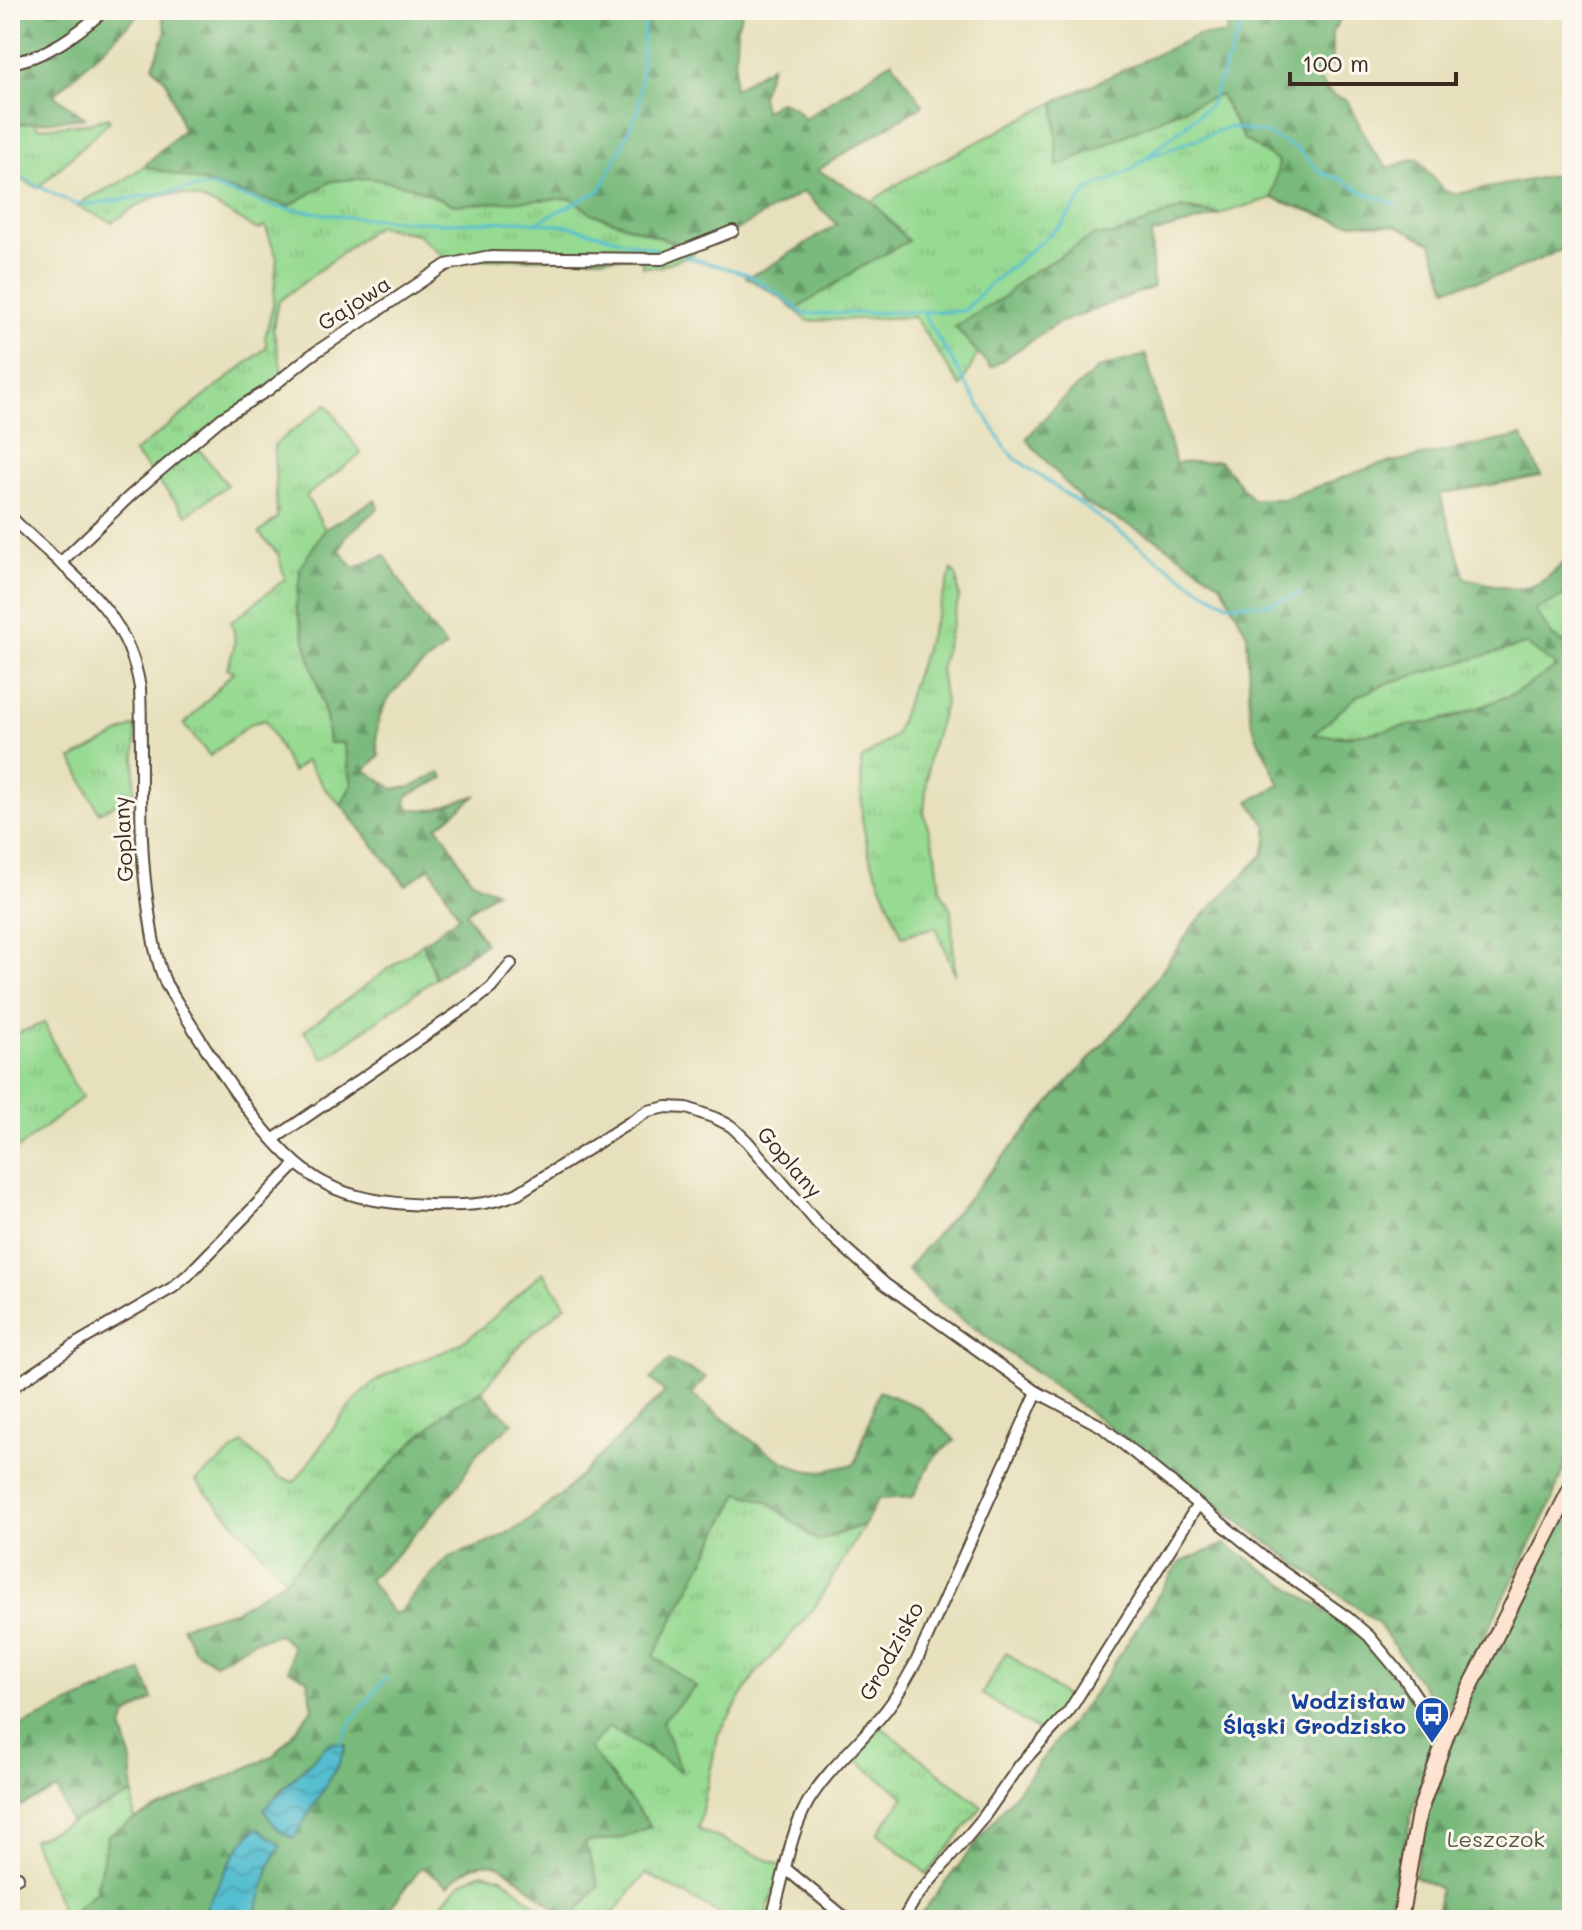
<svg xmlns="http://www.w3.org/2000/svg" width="1582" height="1930" font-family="Mali,sans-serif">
<defs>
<pattern id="grass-tufts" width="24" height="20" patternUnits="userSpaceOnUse" patternTransform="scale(2)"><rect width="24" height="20" fill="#97da92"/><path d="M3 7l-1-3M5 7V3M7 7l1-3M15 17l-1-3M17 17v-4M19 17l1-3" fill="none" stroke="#83bb7d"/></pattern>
<pattern id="forest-firs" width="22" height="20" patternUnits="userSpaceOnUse" patternTransform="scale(2)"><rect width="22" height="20" fill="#79ba7c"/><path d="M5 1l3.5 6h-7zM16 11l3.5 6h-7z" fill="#649765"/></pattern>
<pattern id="water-waves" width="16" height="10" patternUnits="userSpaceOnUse" patternTransform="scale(2)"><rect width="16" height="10" fill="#54bed0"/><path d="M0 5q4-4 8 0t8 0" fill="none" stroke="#479ba8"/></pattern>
</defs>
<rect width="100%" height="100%" fill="#fbf7ec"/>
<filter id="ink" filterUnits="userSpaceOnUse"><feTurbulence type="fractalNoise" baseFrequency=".0125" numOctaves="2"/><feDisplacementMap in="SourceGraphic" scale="16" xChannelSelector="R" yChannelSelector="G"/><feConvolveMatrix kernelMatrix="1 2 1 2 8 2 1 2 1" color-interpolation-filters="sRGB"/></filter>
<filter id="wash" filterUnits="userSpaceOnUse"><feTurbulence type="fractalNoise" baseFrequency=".006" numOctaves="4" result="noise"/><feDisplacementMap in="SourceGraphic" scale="32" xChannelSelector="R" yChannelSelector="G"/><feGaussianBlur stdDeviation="1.8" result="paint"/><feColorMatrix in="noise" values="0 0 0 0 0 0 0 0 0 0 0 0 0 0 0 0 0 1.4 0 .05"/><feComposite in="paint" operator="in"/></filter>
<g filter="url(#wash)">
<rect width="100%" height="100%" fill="#e7e0bc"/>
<g fill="url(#grass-tufts)" stroke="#698258" stroke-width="2">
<polygon points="1220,95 1244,139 1279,162 1272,198 1220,214 1182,208 1114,235 1095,235 1023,278 1005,296 956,327 978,353 961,387 914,317 808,321 795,310 858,269 908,241 872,201 904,180 1055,102 1057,166 1189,106"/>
<polygon points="107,118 110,121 38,188 10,174 10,122 36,123 37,128 91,123"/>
<path d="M 144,166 L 289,206 L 332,181 L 369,178 L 410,186 L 454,205 L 571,198 L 591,213 L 681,245 L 694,253 L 659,267 L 642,267 L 642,257 L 447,260 L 417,234 L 377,226 L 278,302 L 273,328 L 283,376 L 192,440 L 227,485 L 187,515 L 134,453 L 267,347 L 265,338 L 273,304 L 277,258 L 265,226 L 258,230 C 227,213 193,185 155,197 C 140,202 126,214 112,222 L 78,207 L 84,200 L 118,184 Z"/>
<path d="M 327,404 L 361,454 L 306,496 L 325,529 L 301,566 L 296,607 L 326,717 L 329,742 L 343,743 L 352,784 L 341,805 L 326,790 L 306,761 L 292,772 L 265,720 L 250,724 L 210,756 L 184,725 L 233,672 L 227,668 C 234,650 238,640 231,622 L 285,579 L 278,554 L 259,533 L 277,518 L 274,445 Z"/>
<polygon points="952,570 957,577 959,598 940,669 945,704 929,756 924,814 936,854 940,889 951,910 955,975 936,927 902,936 869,855 862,819 861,760 895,735"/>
<polygon points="1572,592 1572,647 1553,637 1534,610"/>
<path d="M 1526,643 L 1558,666 C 1542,676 1527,688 1510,695 C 1451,722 1377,739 1312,735 L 1357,696 L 1391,682 Z"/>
<polygon points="136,725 134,795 99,813 72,759"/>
<polygon points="423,943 436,978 324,1059 304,1031"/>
<polygon points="44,1023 73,1083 83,1097 10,1155 10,1036"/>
<path d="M 543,1272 L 566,1305 L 524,1341 L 482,1391 L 455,1404 L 350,1507 L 286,1579 L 196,1481 L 243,1443 L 278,1477 L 294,1482 C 320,1451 340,1412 370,1386 C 398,1363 437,1359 464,1341 C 492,1322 517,1294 543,1272 Z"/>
<polygon points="739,1493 768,1502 818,1541 865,1524 813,1610 754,1676 718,1735 698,1829 782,1866 764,1920 731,1920 646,1873 608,1920 569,1920 599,1886 585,1842 623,1838 589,1748 609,1727 662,1721 654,1656"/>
<polygon points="1006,1652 1071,1701 1042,1733 982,1694"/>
<polygon points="880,1726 982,1807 927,1874 878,1833 904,1797 853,1758"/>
<polygon points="133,1794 134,1820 108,1835 96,1892 63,1920 59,1902 32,1840"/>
<polygon points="481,1872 502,1877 554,1920 464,1920 443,1902 461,1883"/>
</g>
<g fill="url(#forest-firs)" stroke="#5a724d" stroke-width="2" fill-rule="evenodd">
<polygon points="10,10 743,10 737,27 734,89 771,66 761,96 764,111 780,101 795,108 804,119 892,61 923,105 818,170 872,201 908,241 858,269 795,310 780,297 746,277 765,269 837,224 803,192 734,231 681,245 591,213 571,198 454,205 410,186 369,178 332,181 289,206 144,166 183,130 167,82 153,66 166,31 161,13 143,11 54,95 85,118 19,124 10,122"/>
<polygon points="1231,10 1346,10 1332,32 1332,65 1313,75 1334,96 1347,100 1372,150 1388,168 1417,158 1443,190 1456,194 1572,172 1572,245 1506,274 1447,288 1431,243 1398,226 1341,222 1272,198 1279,162 1244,139 1220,95 1189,106 1057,167 1055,102 1198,35 1226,35"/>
<polygon points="1182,208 1220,215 1151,234 1153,287 1056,324 991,368 955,327 1005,296 1023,278 1095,235 1114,235"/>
<path d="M 1146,355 L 1175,463 L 1220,461 L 1252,499 L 1283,499 L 1377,465 L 1522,436 L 1541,476 L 1440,494 L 1465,578 C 1522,592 1530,599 1572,554 L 1572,592 L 1535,610 L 1553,637 L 1572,647 L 1572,1444 L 1550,1506 L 1444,1717 L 1378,1623 L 940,1303 L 907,1269 L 1058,1093 L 1132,1013 L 1193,926 L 1262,856 L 1267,840 L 1267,826 L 1249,801 L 1280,785 L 1257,738 L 1250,715 L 1247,634 L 1221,584 L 1156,539 L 1084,503 L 1026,439 L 1059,402 L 1099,368 ZM 1526,644 L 1557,667 L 1513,694 L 1453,718 L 1346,737 L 1313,735 L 1357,696 L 1391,682 Z"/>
<path d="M 375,500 L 378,508 L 345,537 L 340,551 L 354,568 L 385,555 L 415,606 L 446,647 C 408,677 366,702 379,756 L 365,770 L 394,789 L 411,787 L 440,773 L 444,778 L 407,796 L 406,804 L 411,809 L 433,810 L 477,795 L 437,827 C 453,841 462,876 478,884 C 483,887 491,889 496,891 L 466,913 L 485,943 L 436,978 L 423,943 L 459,916 L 430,867 L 406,885 L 341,805 L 352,784 L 344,743 L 329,743 L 326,717 L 296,607 L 301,566 L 325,529 Z"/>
<path d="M 669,1360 L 706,1377 L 692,1394 C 721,1415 777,1468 812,1471 C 825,1473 842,1466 855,1464 L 879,1391 L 919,1407 L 955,1440 L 933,1458 L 913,1497 L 878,1499 L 865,1524 L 818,1541 L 768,1502 L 739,1493 L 654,1656 L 696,1687 L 662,1721 L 681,1771 L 609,1727 L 589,1748 L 651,1826 L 623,1838 L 585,1842 L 599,1886 L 569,1920 C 553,1909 512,1869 498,1865 C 478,1859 460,1872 448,1886 L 422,1867 L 381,1920 L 254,1920 L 270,1865 L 281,1845 L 241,1847 L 206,1907 L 211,1913 L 227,1920 L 63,1920 L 96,1892 L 108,1835 L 141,1816 L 275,1755 L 313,1708 L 307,1679 L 289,1670 L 292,1646 L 277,1634 L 252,1642 L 215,1663 L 193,1649 L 182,1626 L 236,1610 L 286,1579 L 350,1507 L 411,1444 L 455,1404 L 482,1391 L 496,1408 L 513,1423 L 478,1452 L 456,1488 L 394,1557 L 369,1579 L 392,1613 L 400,1612 L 419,1588 L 449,1557 L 488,1543 L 521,1526 L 562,1494 L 665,1392 L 651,1379 ZM 330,1742 L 346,1745 L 338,1765 L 294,1837 L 289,1837 L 276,1795 Z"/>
<polygon points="1572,1506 1572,1920 1437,1920 1440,1889 1414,1876 1428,1803 1451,1734 1566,1513"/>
<polygon points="1225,1544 1361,1635 1433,1728 1438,1737 1413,1808 1387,1920 916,1920 1101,1684 1179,1563"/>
<polygon points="142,1671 153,1699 127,1715 122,1727 131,1758 133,1794 70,1822 57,1789 10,1811 10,1731"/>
</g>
<g fill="url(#water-waves)" stroke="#487477" stroke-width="2">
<path d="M 330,1742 L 346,1746 L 338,1765 L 294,1838 C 279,1833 271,1822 264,1809 Z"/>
<path d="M 258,1828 L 281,1845 L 270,1865 L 254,1920 C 236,1920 217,1922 206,1907 C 218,1887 238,1838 258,1828 Z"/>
</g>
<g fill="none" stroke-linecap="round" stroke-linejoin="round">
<g stroke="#54bed0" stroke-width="3">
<polyline points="1148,157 1229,127 1265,133 1297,149 1322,173 1343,180 1362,192 1398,205"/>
<polyline points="10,172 74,204 93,204 210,186 277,207 347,217 444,223 520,221 569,226 658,250"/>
<polyline points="537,222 601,190 639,109 645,10"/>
<polyline points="684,256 747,274 780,295 804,314 964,311 990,284 1062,224 1088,190 1131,170 1210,105 1248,10"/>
<polyline points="923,313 1006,449 1016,459 1196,586 1228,604 1268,604 1300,594"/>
<polyline points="340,1744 352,1721 386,1677"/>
</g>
</g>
</g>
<g filter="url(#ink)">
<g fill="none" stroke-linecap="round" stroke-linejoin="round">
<g stroke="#554536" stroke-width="14">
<g id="street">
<path d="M 10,63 C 47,57 77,34 105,10"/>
<path d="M 10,516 C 64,572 127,604 140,688 C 143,763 137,830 148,905 C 152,933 155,958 166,984 C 201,1041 267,1155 326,1184 C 355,1200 395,1204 428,1205 C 459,1206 490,1206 518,1193 L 648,1111 L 667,1107 L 687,1108 L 715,1118 L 731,1126 L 747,1141 L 818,1224 L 885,1284 L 1037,1392 L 1101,1426 L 1269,1562 L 1348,1618 L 1369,1636 L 1404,1678 L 1428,1714 L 1448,1731"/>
<polyline points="60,563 131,495 222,418 268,390 310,356 446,265 485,257 662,259 733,231"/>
<polyline points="274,1139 472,1003 491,988 511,964"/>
<polyline points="10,1389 79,1342 172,1288 188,1275 296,1164"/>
<polyline points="786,1869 848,1920"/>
<polyline points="10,1881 18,1877"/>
<path d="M 771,1920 C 784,1882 788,1837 808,1802 C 826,1772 853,1749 876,1722 C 893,1704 905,1682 917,1660 L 1037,1392"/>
<polyline points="903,1920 915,1899 983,1818 1020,1765 1069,1711 1197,1506"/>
</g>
</g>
<g stroke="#554536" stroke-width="18">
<polyline id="secondary" points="1400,1920 1419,1813 1448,1731 1572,1486"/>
</g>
<use href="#street" stroke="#fff" stroke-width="10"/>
<use href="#secondary" stroke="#fde4d1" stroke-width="14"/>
</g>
</g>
<defs>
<g id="bus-pin" transform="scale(1.8)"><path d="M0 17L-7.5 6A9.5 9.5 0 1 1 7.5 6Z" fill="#1a4fb4" stroke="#fbf7ec"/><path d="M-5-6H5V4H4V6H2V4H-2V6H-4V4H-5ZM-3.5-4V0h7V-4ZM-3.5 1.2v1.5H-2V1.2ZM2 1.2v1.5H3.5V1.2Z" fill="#fff"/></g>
</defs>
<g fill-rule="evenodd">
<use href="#bus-pin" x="1432" y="1714"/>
</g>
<g text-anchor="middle" stroke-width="6" stroke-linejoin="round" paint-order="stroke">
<g font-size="22" fill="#3b2a1e" stroke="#fbf7ec">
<text transform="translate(354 303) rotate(-33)" y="8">Gajowa</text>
<text transform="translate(123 839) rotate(-93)" y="8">Goplany</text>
<text transform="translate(790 1162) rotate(49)" y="8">Goplany</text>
<text transform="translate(891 1651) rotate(-61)" y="8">Grodzisko</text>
</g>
<g font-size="22" font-weight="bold" fill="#164399" stroke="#fbf7ec" text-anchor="end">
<text x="1406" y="1709">Wodzisław<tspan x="1406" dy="25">Śląski Grodzisko</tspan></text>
</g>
<g font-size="22" fill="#52563b" stroke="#fbf7ec">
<text x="1496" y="1847">Leszczok</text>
</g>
</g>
<rect width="1582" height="1930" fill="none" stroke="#fbf7ec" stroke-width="40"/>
<path d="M1290 72v12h166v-12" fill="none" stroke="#3b2a1e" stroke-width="4"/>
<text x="1302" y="72" font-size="24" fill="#3b2a1e" stroke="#fbf7ec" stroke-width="6" paint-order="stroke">100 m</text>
</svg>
